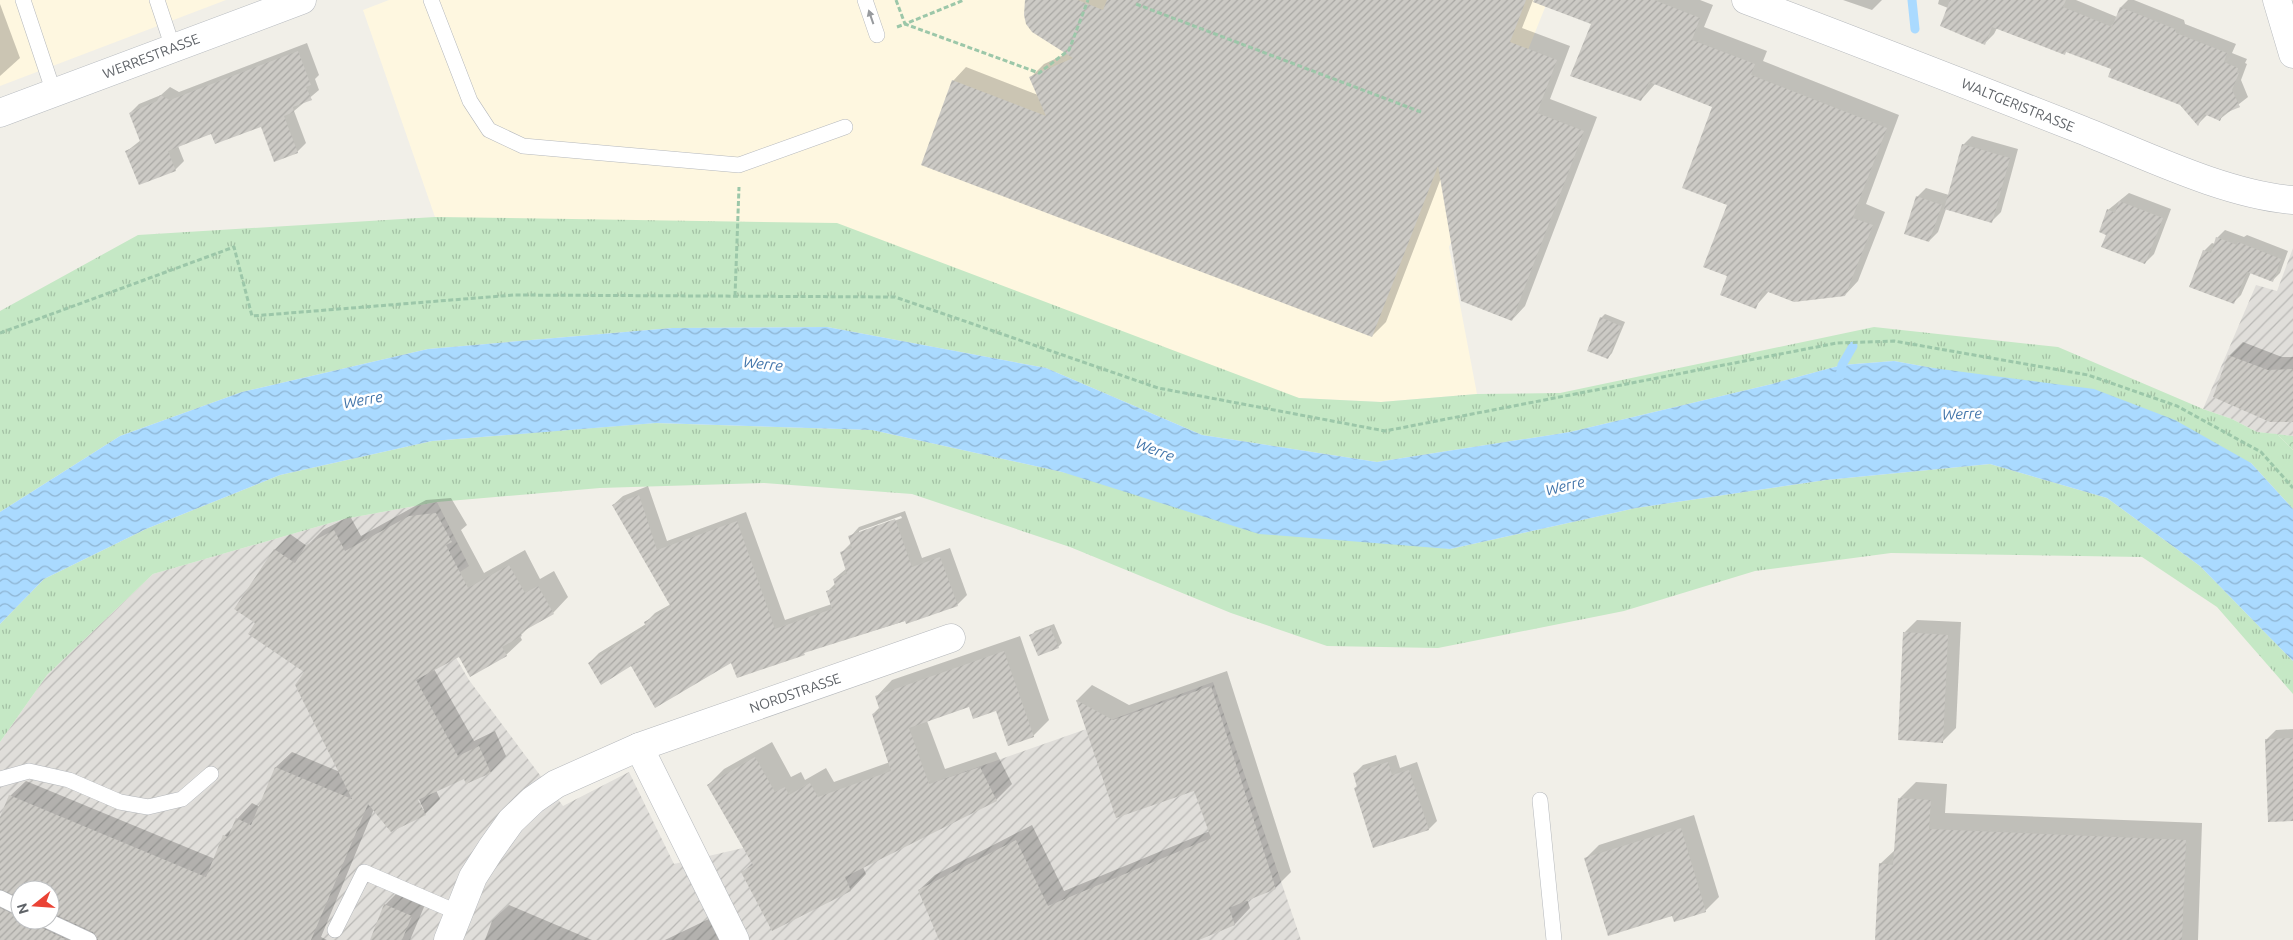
<svg xmlns="http://www.w3.org/2000/svg" width="2293" height="940" font-family="Ubuntu,sans-serif">
<defs>
<pattern id="industrial-furrows" width="10" height="10" patternUnits="userSpaceOnUse" patternTransform="scale(1.25)"><rect width="10" height="10" fill="#e0deda"/><path d="M-1 1l2-2M0 10L10 0M9 11l2-2" fill="none" stroke="#b9b8b5"/></pattern>
<pattern id="grass-tufts" width="24" height="20" patternUnits="userSpaceOnUse" patternTransform="scale(1.25)"><rect width="24" height="20" fill="#c5e8c5"/><path d="M3 7l-1-3M5 7V3M7 7l1-3M15 17l-1-3M17 17v-4M19 17l1-3" fill="none" stroke="#a3c0a4"/></pattern>
<pattern id="forest-crowns" width="20" height="18" patternUnits="userSpaceOnUse" patternTransform="scale(1.25)"><rect width="20" height="18" fill="#c5e8c5"/><path d="M2 6a3 3 0 1 1 6 0M12 15a3 3 0 1 1 6 0" fill="none" stroke="#a3c0a4"/></pattern>
<pattern id="water-waves" width="16" height="10" patternUnits="userSpaceOnUse" patternTransform="scale(1.25)"><rect width="16" height="10" fill="#aadaff"/><path d="M0 5q4-4 8 0t8 0" fill="none" stroke="#8eb4d2"/></pattern>
<pattern id="building-hatch" width="6" height="6" patternUnits="userSpaceOnUse" patternTransform="scale(1.25)"><rect width="6" height="6" fill="#cccac5"/><path d="M-1 1l2-2M0 6l6-6M5 7l2-2" fill="none" stroke="#a9a8a4"/></pattern>
</defs>
<rect width="100%" height="100%" fill="#f1efe8"/>
<g fill="#fef7e0">
<polygon points="0,0 226,0 0,86"/>
<polygon points="389,0 1548,0 1449,247 1477,394 1381,402 1299,398 469,218 435,217 363,10"/>
</g>
<g fill="url(#industrial-furrows)" fill-rule="evenodd">
<polygon points="2293,248 2293,436 2257,432 2232,419 2203,409 2256,285 2277,291"/>
<path d="M 437,502 L 469,566 L 421,598 L 469,680 L 563,806 L 629,772 L 674,864 L 756,845 L 1095,726 L 1213,682 L 1301,940 L 0,940 L 0,742 L 47,675 L 153,574 L 344,519 ZM 20,890 L 50,890 L 50,920 L 20,920 Z"/>
</g>
<g fill="url(#grass-tufts)">
<polygon points="435,217 837,223 1299,398 1381,402 1477,394 1560,393 1874,327 2058,347 2203,409 2232,419 2257,432 2277,434 2293,450 2293,509 2251,463 1933,368 1894,361 1842,365 1772,384 1570,432 1377,462 1202,435 1046,368 827,327 672,328 428,349 242,392 120,436 0,512 0,311 138,235"/>
<polygon points="655,423 872,430 1062,472 1450,549 1636,508 1826,480 1990,464 2107,498 2200,566 2293,661 2293,694 2217,607 2142,557 1891,553 1755,571 1624,611 1438,648 1327,646 1231,613 1070,547 912,494 764,483 600,488 437,502 344,519 153,574 47,675 0,742 0,624 44,579 146,529 280,475 432,441"/>
</g>
<polygon fill="url(#forest-crowns)" points="2277,434 2293,436 2293,450"/>
<polygon fill="url(#water-waves)" points="827,327 1046,368 1202,435 1377,462 1570,432 1772,384 1842,365 1894,361 1933,368 2094,389 2175,420 2251,463 2293,509 2293,661 2200,566 2107,498 1990,464 1826,480 1636,508 1450,549 1259,534 1062,472 872,430 656,423 432,441 280,475 146,529 44,579 0,624 0,512 120,436 242,392 428,349 672,328"/>
<g fill="#0003" fill-rule="evenodd">
<polygon points="1026,0 1533,0 1522,28 1570,46 1550,99 1597,117 1525,306 1512,320 1441,178 1386,322 1372,336 953,81 966,67 1038,95 1031,77 1044,64 1068,53"/>
<polygon points="1572,0 1700,0 1713,5 1704,27 1767,51 1763,61 1899,115 1866,204 1885,212 1858,281 1845,295 1769,291 1755,307 1729,275 1729,204 1714,106 1656,83 1641,100 1592,23"/>
<polygon points="1843,0 1882,0 1872,10"/>
<polygon points="1939,0 2076,0 2117,17 2121,7 2128,0 2134,0 2184,20 2185,24 2236,44 2232,53 2247,59 2245,63 2247,64 2241,80 2248,97 2220,119 2208,114 2198,124 2180,104 2113,69 2067,51 2064,54 1997,28 1994,34 1985,43 1948,8 1938,4"/>
<polygon points="0,4 20,58 0,76"/>
<polygon points="307,43 319,75 315,79 319,90 294,111 306,143 297,152 262,126 212,133 178,146 184,161 175,170 127,151 141,140 130,113 139,104 161,95 170,87 179,92"/>
<polygon points="1972,136 2018,149 2001,212 1992,221 1946,209 1938,232 1929,241 1917,197 1926,188 1949,195 1963,145"/>
<polygon points="2129,193 2171,209 2154,254 2145,263 2108,234 2108,210"/>
<polygon points="2225,230 2244,237 2247,235 2288,251 2280,273 2272,281 2251,272 2241,295 2233,303 2204,251 2212,243 2215,244 2217,238"/>
<polygon points="1605,314 1625,322 1612,353 1608,358 1601,318"/>
<polygon points="2243,342 2282,357 2293,357 2293,421 2229,356"/>
<path d="M 648,486 L 667,541 L 746,512 L 785,620 L 832,604 L 828,591 L 836,583 L 834,579 L 847,568 L 842,552 L 851,543 L 850,537 L 859,527 L 905,511 L 922,558 L 950,548 L 967,595 L 957,605 L 807,651 L 804,653 L 737,677 L 732,661 L 632,665 L 589,663 L 599,653 L 646,624 L 645,623 L 655,613 L 671,604 L 613,505 L 623,496 ZM 901,516 L 902,518 L 859,534 L 859,531 Z"/>
<path d="M 451,498 L 467,525 L 461,530 L 484,573 L 525,550 L 540,579 L 554,571 L 568,597 L 553,613 L 531,625 L 520,636 L 522,640 L 506,655 L 459,655 L 434,669 L 474,741 L 495,731 L 506,756 L 491,772 L 467,783 L 464,777 L 436,790 L 440,799 L 425,814 L 374,809 L 321,937 L 327,940 L 0,940 L 0,821 L 10,796 L 26,781 L 215,859 L 224,836 L 234,826 L 237,819 L 252,803 L 260,807 L 276,767 L 292,752 L 340,772 L 306,671 L 257,623 L 275,550 L 290,534 L 307,546 L 323,530 L 350,516 L 361,536 L 426,500 ZM 416,793 L 424,810 L 421,810 L 414,794 ZM 20,890 L 50,890 L 50,920 L 20,920 Z"/>
<polygon points="1917,620 1961,622 1956,728 1943,741 1904,633"/>
<polygon points="1054,624 1062,643 1058,647 1031,636 1035,631"/>
<polygon points="1020,636 1049,720 1033,736 997,709 970,706 927,721 945,769 996,752 1012,784 996,800 863,867 866,874 851,890 772,929 743,872 753,862 708,785 724,769 772,742 791,777 801,772 805,780 826,768 834,782 890,762 873,714 880,707 877,696 892,680"/>
<polygon points="1227,671 1291,872 1275,888 1247,899 1250,908 1235,924 1196,940 941,940 919,890 935,875 1032,825 1064,891 1210,831 1195,789 1116,816 1077,700 1092,685 1129,705"/>
<polygon points="2293,729 2293,820 2267,739 2276,730"/>
<polygon points="1396,755 1400,768 1417,762 1437,821 1429,829 1355,788 1358,785 1355,773 1363,765"/>
<polygon points="1916,782 1947,784 1945,813 2202,823 2198,940 1877,940 1880,864 1896,849 1900,798"/>
<polygon points="1694,815 1719,897 1705,911 1673,914 1586,858 1599,845"/>
<polygon points="401,889 427,900 410,940 371,940 385,905"/>
<polygon points="509,905 592,940 485,940 492,921"/>
<polygon points="715,916 727,940 665,940"/>
</g>
<g fill="none" stroke-linecap="round" stroke-linejoin="round">
<g stroke="#aadaff" stroke-width="9">
<polyline points="1912,0 1915,29"/>
<polyline points="1840,376 1842,365 1853,346"/>
</g>
</g>
<g fill="url(#building-hatch)">
<polygon points="1025,0 1078,0 1103,10 1107,0 1526,0 1510,42 1557,60 1537,113 1584,131 1512,321 1461,301 1438,166 1372,337 921,165 952,80 1046,116 1029,77 1073,58 1032,32 1026,24 1024,15"/>
<polygon points="1534,0 1654,0 1700,18 1692,40 1755,64 1751,75 1887,128 1855,211 1853,218 1873,225 1845,296 1794,302 1763,290 1756,309 1720,295 1727,276 1703,267 1727,205 1682,188 1712,107 1649,82 1641,101 1570,76 1591,24 1533,2"/>
<polygon points="1950,0 2066,0 2063,7 2112,27 2120,7 2175,29 2176,33 2227,53 2224,62 2238,68 2237,73 2239,73 2232,90 2240,107 2223,114 2220,121 2204,114 2198,126 2180,105 2108,77 2111,69 2066,52 2065,55 1992,27 1985,45 1940,26"/>
<polygon points="298,51 311,85 306,87 312,100 293,107 294,112 284,116 298,153 274,162 261,127 215,144 211,134 168,151 176,171 139,185 125,151 141,144 129,113 157,101 160,95 170,100"/>
<polygon points="1962,144 2010,158 1992,223 1944,209"/>
<polygon points="1916,196 1942,205 1929,242 1904,234"/>
<polygon points="2119,201 2163,218 2145,264 2101,247 2106,235 2099,232 2107,209 2115,213"/>
<polygon points="2216,237 2237,245 2238,242 2281,259 2273,282 2247,272 2234,304 2189,287 2203,250 2211,253"/>
<polygon points="1600,317 1621,326 1608,359 1587,351"/>
<polygon points="2228,355 2268,370 2293,369 2293,422 2270,422 2213,397"/>
<polygon points="639,495 657,550 737,521 775,629 832,609 826,591 836,588 833,579 847,574 840,552 852,548 848,536 895,519 912,567 940,557 958,606 906,624 905,621 804,653 805,655 737,678 731,663 655,708 631,666 601,685 588,663 646,627 644,622 671,607 612,505"/>
<polygon points="436,513 452,542 446,545 468,588 509,565 525,593 538,586 554,614 520,633 522,636 502,647 507,656 470,677 459,657 416,680 458,756 479,746 491,773 466,784 464,779 418,800 426,815 391,832 368,804 311,940 98,940 93,932 50,912 50,890 20,890 20,898 0,889 0,817 9,795 206,877 223,835 228,837 236,818 251,825 275,767 352,799 295,685 304,672 248,634 255,623 234,609 274,549 295,563 306,545 334,530 345,551 409,516"/>
<polygon points="1050,627 1059,648 1038,656 1029,635"/>
<polygon points="1903,632 1948,635 1943,743 1898,740"/>
<polygon points="1004,651 1034,737 1008,746 996,711 973,719 969,707 909,728 929,784 980,767 997,801 845,877 851,891 772,931 741,872 753,865 707,785 755,757 775,792 785,787 789,795 810,783 818,797 891,771 872,714 880,711 875,696"/>
<polygon points="1211,686 1276,889 1229,908 1235,925 1199,940 939,940 918,890 1016,840 1048,906 1211,838 1194,791 1116,818 1076,700 1113,720"/>
<polygon points="2293,738 2293,821 2268,822 2265,739"/>
<polygon points="1388,762 1392,775 1409,770 1429,830 1373,848 1354,788 1357,787 1353,773"/>
<polygon points="1898,798 1931,800 1929,829 2186,840 2182,940 1875,940 1879,863 1893,865"/>
<polygon points="1681,828 1706,912 1674,922 1672,916 1608,936 1584,858"/>
<polygon points="384,904 412,916 402,940 370,940"/>
<polygon points="0,908 20,917 20,920 37,920 42,928 67,940 0,940"/>
</g>
<g fill="none" stroke-linecap="round" stroke-linejoin="round">
<g stroke="#b5b8bc" stroke-width="16">
<g id="service">
<polyline points="23,0 54,93"/>
<polyline points="157,0 173,48"/>
<polyline points="431,0 470,101 489,130 523,146 739,165 845,127"/>
<polyline points="865,0 877,35"/>
<polyline points="0,779 29,771 69,780 120,802 148,807 182,799 211,774"/>
<polyline points="1540,800 1554,940"/>
<polyline points="0,898 20,908"/>
<polyline points="46,920 89,940"/>
<polyline points="335,930 364,872 459,913"/>
</g>
</g>
<g stroke="#b5b8bc" stroke-width="29">
<g id="minor">
<path d="M 1746,0 C 1858,42 1970,86 2082,130 C 2145,155 2226,195 2293,200"/>
<polyline points="2277,0 2293,54"/>
<polyline points="639,747 735,940"/>
<polyline points="448,940 473,877 491,849 511,821 533,800 556,784 639,747 951,638"/>
</g>
</g>
<g stroke="#b6babf" stroke-width="29">
<polyline id="secondary" points="0,113 302,0"/>
</g>
<g stroke="#9cc7a9" stroke-width="3" stroke-dasharray="5 2.5" stroke-linecap="butt">
<polyline points="896,0 905,24 964,0"/>
<polyline points="1136,4 1421,112"/>
<polyline points="897,27 905,24 1039,73 1069,50 1088,0"/>
<polyline points="735,296 739,187"/>
<polyline points="0,333 234,247 252,316 514,295 895,297 1158,388 1385,431 1837,343 1894,341 2088,375 2177,406 2261,452 2293,488"/>
</g>
<use href="#service" stroke="#fff" stroke-width="15"/>
<use href="#minor" stroke="#fff" stroke-width="28"/>
<use href="#secondary" stroke="#fff" stroke-width="28"/>
</g>
<defs><path id="oneway-solid" d="M-6-.8H1V-3.2L6.5 0L1 3.2V.8H-6Z" transform="scale(1.25)"/></defs>
<use fill="#979a9d" href="#oneway-solid" transform="translate(871 17) rotate(-109)"/>
<g text-anchor="middle" stroke-width="5" stroke-linejoin="round" paint-order="stroke">
<g font-size="14" fill="#5f6368" stroke="#fff">
<text transform="translate(151 56) rotate(-21)" y="5">WERRESTRASSE</text>
<text transform="translate(2018 105) rotate(22)" y="5">WALTGERISTRASSE</text>
<text transform="translate(795 693) rotate(-19)" y="5">NORDSTRASSE</text>
</g>
<g font-size="15" font-style="italic" fill="#4174aa" stroke="#fff">
<text transform="translate(763 364) rotate(6)" y="5">Werre</text>
<text transform="translate(363 400) rotate(-10)" y="5">Werre</text>
<text transform="translate(1962 414) rotate(-2)" y="5">Werre</text>
<text transform="translate(1155 450) rotate(21)" y="5">Werre</text>
<text transform="translate(1565 486) rotate(-14)" y="5">Werre</text>
</g>
</g>
<g transform="translate(35 905) rotate(253)"><circle r="24" fill="#ffffff" stroke="#bfc1c3"/>
<path d="M0-4L9 19L0 12L-9 19Z" fill="#ea4335"/>
<text y="-8" font-size="14" font-weight="bold" text-anchor="middle" fill="#5f6368">N</text>
</g>
</svg>
